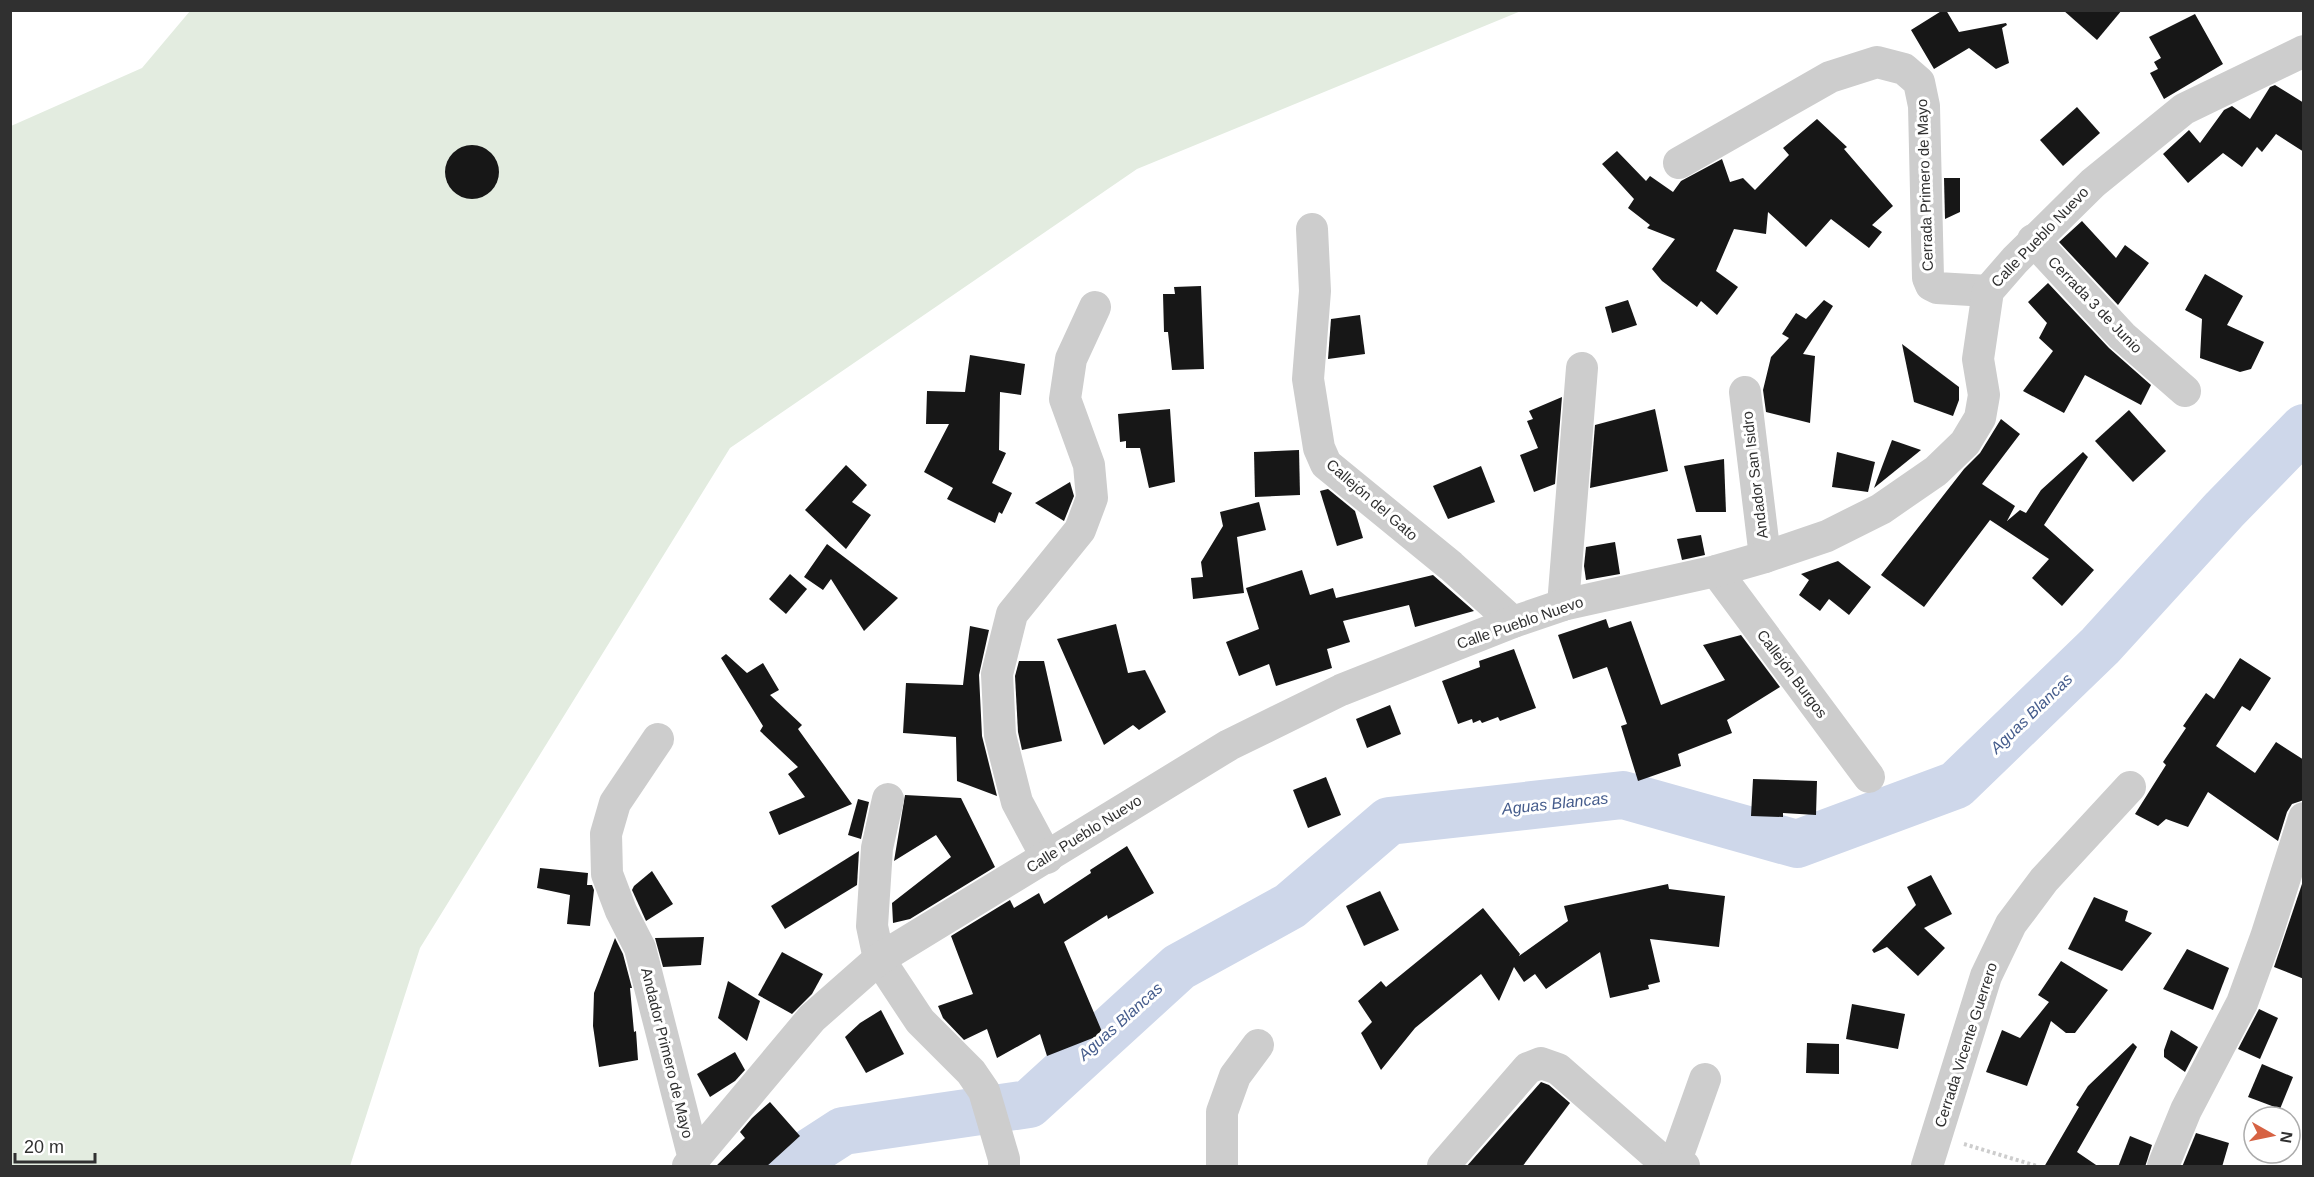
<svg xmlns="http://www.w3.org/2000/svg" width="2314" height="1177" font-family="Helvetica,sans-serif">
<rect width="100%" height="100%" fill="#fff"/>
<polygon fill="#e3ece0" points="190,11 190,10 1521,11 1137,169 730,448 420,948 350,1166 11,1166 11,126 142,68"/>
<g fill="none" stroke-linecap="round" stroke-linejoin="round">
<polyline stroke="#ced7ea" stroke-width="48" points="789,1166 843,1131 1029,1104 1179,967 1290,906 1389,821 1623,795 1797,844 1956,785 2100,646 2224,510 2304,428"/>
</g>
<g fill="#171717">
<polygon points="1943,10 1946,10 1959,32 2006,23 2007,25 2002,28 2009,63 1996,69 1969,48 1934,69 1911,30"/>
<polygon points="2063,10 2122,10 2097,40"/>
<polygon points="2195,14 2223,64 2164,99 2150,73 2158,69 2154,62 2161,58 2149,37"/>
<polygon points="2275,85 2304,103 2304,152 2276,134 2262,152 2257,147 2242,167 2223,153 2188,183 2163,154 2189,130 2200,143 2224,110 2232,106 2250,119 2270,87"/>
<polygon points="2077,107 2100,133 2063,166 2040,140"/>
<polygon points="1817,119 1847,147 1844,149 1893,206 1872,225 1882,232 1869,248 1831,219 1806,247 1768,212 1766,234 1734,229 1716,271 1738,287 1717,315 1701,301 1697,307 1662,281 1652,269 1675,239 1647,228 1650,225 1628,208 1634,199 1602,164 1617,151 1646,181 1650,176 1673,192 1681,181 1722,159 1730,182 1743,178 1755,190 1789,155 1783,148"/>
<circle cx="472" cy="172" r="27"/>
<polygon points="1944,178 1960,178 1960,212 1945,219"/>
<polygon points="2082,221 2116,258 2125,245 2149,263 2118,305 2059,242"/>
<polygon points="2205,274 2243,296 2227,325 2264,342 2251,369 2240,372 2200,358 2202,319 2185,310"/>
<polygon points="2048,283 2109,348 2151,385 2141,405 2085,375 2064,413 2023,391 2053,351 2039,338 2047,323 2028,302"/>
<polygon points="1201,286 1204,369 1172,370 1168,332 1164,332 1163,294 1175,294 1174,287"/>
<polygon points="1628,300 1637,325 1612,333 1605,307"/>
<polygon points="1824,300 1833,306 1803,354 1815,356 1810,423 1766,412 1763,390 1771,357 1789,338 1782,334 1796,313 1806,319"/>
<polygon points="1360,315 1365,354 1328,359 1331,319"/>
<polygon points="1902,344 1959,387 1959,400 1953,416 1914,402"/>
<polygon points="970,355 1025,364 1021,395 1000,392 999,450 1006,453 992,483 1012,493 1002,514 999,512 995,523 947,499 953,488 924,472 949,424 926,424 927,391 965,392"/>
<polygon points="1562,397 1555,484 1534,492 1520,455 1538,448 1527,421 1533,419 1529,411"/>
<polygon points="1170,409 1175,482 1149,488 1140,448 1126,448 1126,441 1120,442 1118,414"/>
<polygon points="1655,409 1668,471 1590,488 1595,425"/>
<polygon points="2129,410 2166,451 2133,482 2095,441"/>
<polygon points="2001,419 2020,434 1982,484 2015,506 2007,521 2020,510 2026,513 2041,490 2083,452 2088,457 2044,525 2094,570 2062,606 2032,578 2049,559 1990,520 1924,607 1881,575 1964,469 1980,453"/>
<polygon points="1892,440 1921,450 1874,488"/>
<polygon points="1299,450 1300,495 1255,497 1254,452"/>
<polygon points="1837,452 1875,462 1868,492 1832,487"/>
<polygon points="1724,459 1726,512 1696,512 1684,466"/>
<polygon points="846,465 867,485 852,502 871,515 846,549 805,510"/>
<polygon points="1481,466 1495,502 1448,519 1433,486"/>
<polygon points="1070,482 1074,496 1064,521 1035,503"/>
<polygon points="1328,489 1355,511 1363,538 1337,546 1320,491"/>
<polygon points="1259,502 1266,530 1237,537 1244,593 1193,599 1191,578 1203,577 1201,562 1223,526 1220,512"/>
<polygon points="1701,535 1705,555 1682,560 1677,539"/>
<polygon points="1615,542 1620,574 1586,580 1584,566 1586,547"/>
<polygon points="827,544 898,598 864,631 831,579 823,590 804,577"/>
<polygon points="1838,561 1871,587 1849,615 1829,599 1820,611 1799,595 1809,580 1801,574"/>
<polygon points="1302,570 1310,595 1333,588 1336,598 1433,575 1474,611 1415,627 1409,605 1343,621 1350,642 1327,649 1332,668 1276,686 1269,664 1239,676 1226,642 1259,629 1246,588"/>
<polygon points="790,574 807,589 786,614 769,599"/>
<polygon points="1606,619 1609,628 1631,621 1661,705 1725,680 1703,645 1741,635 1780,687 1727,720 1732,733 1678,754 1681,766 1638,781 1621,726 1627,724 1607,667 1573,679 1558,635"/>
<polygon points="1116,624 1128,673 1145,670 1166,712 1139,730 1133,725 1104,745 1057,639"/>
<polygon points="970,626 989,630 979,675 982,736 997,796 957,781 956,737 903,733 906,683 963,685"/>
<polygon points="1514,649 1536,708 1500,721 1498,717 1482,723 1480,720 1473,723 1472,719 1458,724 1442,681 1480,667 1479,661"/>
<polygon points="726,654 747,673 763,663 779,690 770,695 802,725 798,729 852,804 779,835 769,812 805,797 788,774 798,767 760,731 763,726 721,658"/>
<polygon points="2240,658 2271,678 2250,711 2242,706 2216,746 2255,773 2276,742 2304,760 2304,800 2292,804 2287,812 2278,841 2208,792 2188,827 2166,819 2158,826 2135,814 2166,765 2163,762 2186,728 2183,726 2206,693 2214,699"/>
<polygon points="1019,661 1044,661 1062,741 1022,750 1018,732 1015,676"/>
<polygon points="1390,705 1401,734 1367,748 1356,719"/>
<polygon points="1326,777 1341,815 1308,828 1293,790"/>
<polygon points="1753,779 1817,781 1816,815 1783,813 1783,817 1751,816"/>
<polygon points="905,795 961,798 995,867 910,919 893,923 892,903 951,857 936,835 894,861"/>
<polygon points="858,799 869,802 861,839 848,835"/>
<polygon points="1127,846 1154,893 1108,919 1107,915 1064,942 1103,1034 1047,1056 1040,1034 997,1058 987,1029 964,1040 943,1018 938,1006 973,994 951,936 1010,900 1014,908 1039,893 1044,904 1091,873 1090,870"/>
<polygon points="859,851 857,885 785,929 771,906"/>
<polygon points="540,868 588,873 587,885 592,885 594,890 590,926 567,924 570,895 537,888"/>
<polygon points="652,871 673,904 646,921 632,890 634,886"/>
<polygon points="1931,875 1952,914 1924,928 1945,948 1918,976 1887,947 1874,953 1872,950 1916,905 1907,887"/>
<polygon points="2303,881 2304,881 2304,979 2274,967"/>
<polygon points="1668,884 1669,889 1725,896 1719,947 1650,939 1660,982 1648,985 1649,989 1610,998 1600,952 1546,989 1535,974 1524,982 1514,967 1499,1001 1481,974 1415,1028 1381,1070 1361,1033 1372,1022 1358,1001 1381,981 1386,987 1483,908 1520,954 1519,956 1568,921 1564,906"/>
<polygon points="1380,891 1399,930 1364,946 1346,906"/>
<polygon points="2094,897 2128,911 2125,921 2152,933 2122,971 2068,949"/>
<polygon points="704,937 701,965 663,967 655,938"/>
<polygon points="615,938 623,954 632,988 630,988 634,1032 636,1031 638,1060 599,1067 593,1026 594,993"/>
<polygon points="2187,949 2229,968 2213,1010 2163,989"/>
<polygon points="782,952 823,974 812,994 792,1014 758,995"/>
<polygon points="2061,961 2108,990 2075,1033 2066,1033 2051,1021 2027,1086 1986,1072 2002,1030 2020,1038 2049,1002 2038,995"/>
<polygon points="728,981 760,1001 747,1041 718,1018"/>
<polygon points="1852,1004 1905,1014 1898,1049 1846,1039"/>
<polygon points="2259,1009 2278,1018 2260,1059 2238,1049"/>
<polygon points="881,1010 904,1054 866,1073 845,1037 860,1023"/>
<polygon points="2171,1030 2198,1047 2185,1072 2164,1057 2164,1050"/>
<polygon points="1807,1043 1839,1044 1839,1074 1806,1073"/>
<polygon points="2133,1043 2137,1047 2077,1152 2099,1167 2044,1167 2079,1107 2076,1105 2088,1086"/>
<polygon points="735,1052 745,1070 735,1081 710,1097 697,1074"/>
<polygon points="2262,1064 2293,1077 2280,1109 2248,1097"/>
<polygon points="1541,1082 1549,1085 1570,1103 1522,1167 1466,1167"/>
<polygon points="770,1102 800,1136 766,1167 715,1167 745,1138 740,1132 752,1118"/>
<polygon points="2196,1133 2229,1143 2222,1167 2182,1167"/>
<polygon points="2130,1136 2152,1145 2145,1167 2118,1167"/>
</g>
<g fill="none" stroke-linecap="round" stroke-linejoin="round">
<polyline stroke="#cdcdcd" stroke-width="4" stroke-dasharray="3 3" stroke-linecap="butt" points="1964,1144 2037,1166"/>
<g stroke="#cdcdcd" stroke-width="32">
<polyline points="1679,163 1830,77 1877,62 1904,69 1919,82 1924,106 1928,278 1931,285 1937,288 1988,291"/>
<polyline points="1312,229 1315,291 1308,379 1319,448 1326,464 1451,566 1513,622"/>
<polyline points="2033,240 2122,336 2185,391"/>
<polyline points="1745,392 1765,557"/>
<polyline points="1716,571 1869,777"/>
<polyline points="1563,605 1582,368"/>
<polyline points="658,739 615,803 606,834 607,874 621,911 640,948 694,1159"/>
<polyline points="888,799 877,848 872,926 879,959 920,1021 971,1072 984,1091 1004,1159 1004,1166"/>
<polyline points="1047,858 1017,802 1000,735 997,674 1012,614 1080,530 1092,498 1089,465 1065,399 1071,359 1095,307"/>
<polyline points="688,1166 812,1018 879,959 1229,745 1341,690 1513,622 1563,605 1716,571 1765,557 1827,536 1881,509 1936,471 1965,443 1980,418 1984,395 1978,359 1988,291 2015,260 2093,183 2184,109 2304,51"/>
<polyline points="1222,1166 1222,1112 1235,1076 1258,1045"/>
<polyline points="1443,1166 1528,1068 1541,1063 1558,1069 1656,1155 1674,1165 1684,1166"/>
<polyline points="1674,1166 1705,1079"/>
<polyline points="1927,1166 1986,976 2011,924 2044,880 2130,787"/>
<polyline points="2163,1166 2186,1110 2242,1003 2266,937 2304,818"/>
</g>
</g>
<g text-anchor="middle" stroke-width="6" stroke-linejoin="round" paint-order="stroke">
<g font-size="15" fill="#303030" stroke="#fff">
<text transform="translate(1925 185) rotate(-92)" y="5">Cerrada Primero de Mayo</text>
<text transform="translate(2040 237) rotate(-46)" y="5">Calle Pueblo Nuevo</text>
<text transform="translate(2095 305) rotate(46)" y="5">Cerrada 3 de Junio</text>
<text transform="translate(1755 475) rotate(-97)" y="5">Andador San Isidro</text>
<text transform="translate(1372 500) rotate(41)" y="5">Callejón del Gato</text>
<text transform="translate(1520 623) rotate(-19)" y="5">Calle Pueblo Nuevo</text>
<text transform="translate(1792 674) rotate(53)" y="5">Callejón Burgos</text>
<text transform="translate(1084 834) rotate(-32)" y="5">Calle Pueblo Nuevo</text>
<text transform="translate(1966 1045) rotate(-72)" y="5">Cerrada Vicente Guerrero</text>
<text transform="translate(667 1053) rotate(76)" y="5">Andador Primero de Mayo</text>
</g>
<g font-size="16" font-style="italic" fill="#455c8c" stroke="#fff">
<text transform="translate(2031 713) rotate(-44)" y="6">Aguas Blancas</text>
<text transform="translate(1555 803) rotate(-6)" y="6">Aguas Blancas</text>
<text transform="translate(1120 1021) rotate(-42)" y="6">Aguas Blancas</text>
</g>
</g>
<rect width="2314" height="1177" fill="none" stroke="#303030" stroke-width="24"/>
<g transform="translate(2272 1135) rotate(99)"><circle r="28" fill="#ffffff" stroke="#acacac" stroke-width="1.5"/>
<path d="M0-4.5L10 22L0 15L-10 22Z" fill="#d66243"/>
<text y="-9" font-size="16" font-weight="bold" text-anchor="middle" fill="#303030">N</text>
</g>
<path d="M15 1153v9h80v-9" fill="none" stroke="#303030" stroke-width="3"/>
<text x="24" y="1153" font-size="18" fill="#303030" stroke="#ffffff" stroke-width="4.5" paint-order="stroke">20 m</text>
</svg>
